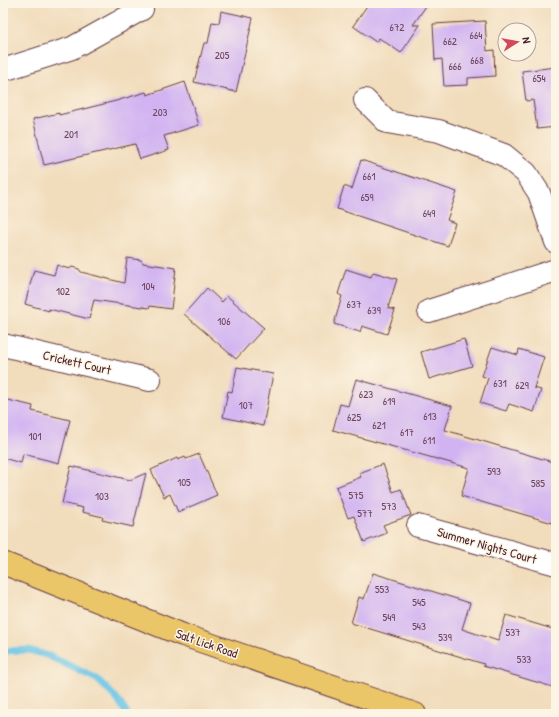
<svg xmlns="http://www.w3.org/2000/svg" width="559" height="717" font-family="'Patrick Hand',sans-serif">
<rect width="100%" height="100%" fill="#fcf5e5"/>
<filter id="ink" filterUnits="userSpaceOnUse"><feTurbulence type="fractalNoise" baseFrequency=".025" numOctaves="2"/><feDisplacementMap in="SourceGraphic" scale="8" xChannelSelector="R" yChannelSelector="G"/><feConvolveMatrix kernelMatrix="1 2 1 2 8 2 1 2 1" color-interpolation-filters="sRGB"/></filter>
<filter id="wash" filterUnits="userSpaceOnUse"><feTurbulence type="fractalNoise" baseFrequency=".012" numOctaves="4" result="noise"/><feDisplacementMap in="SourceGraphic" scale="16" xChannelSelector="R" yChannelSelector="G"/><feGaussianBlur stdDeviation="0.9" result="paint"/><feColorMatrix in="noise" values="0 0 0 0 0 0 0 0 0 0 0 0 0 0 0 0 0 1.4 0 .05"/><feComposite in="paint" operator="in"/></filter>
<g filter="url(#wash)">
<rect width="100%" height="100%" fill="#f1dcbb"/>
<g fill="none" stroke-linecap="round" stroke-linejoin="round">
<polyline stroke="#68c4e6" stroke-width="7" points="3,651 29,650 49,656 97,679 117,699 127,714"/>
</g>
<g id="blocks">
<g fill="#d1b3f2">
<polygon points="369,3 428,3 413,25 420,25 401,53 379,38 376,42 353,26"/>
<polygon points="221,11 253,18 236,92 194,82 204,43 208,43 212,22 219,23"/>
<polygon points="485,21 487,51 494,50 495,76 468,78 468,85 444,86 442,59 435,60 433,24"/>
<polygon points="556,67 556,127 537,129 533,100 526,101 522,71"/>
<polygon points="185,82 199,125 164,136 169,150 140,159 135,144 44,165 33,119 59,113 59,115 116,101 146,92 147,95"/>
<polygon points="361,160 457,192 447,220 455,223 448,246 337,209 344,186 352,189"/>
<polygon points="127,258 141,260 143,263 176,268 171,309 150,306 149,308 94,300 89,319 49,309 49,311 25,304 34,270 54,275 57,265 69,269 72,267 79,269 81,272 124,283"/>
<polygon points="346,269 371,277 373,272 397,279 388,308 395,310 387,334 362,326 360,332 334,324 342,296 338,294"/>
<polygon points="207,288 222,302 227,296 264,328 236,359 184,314"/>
<polygon points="464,339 472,366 429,379 421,352"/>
<polygon points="492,347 518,355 519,349 544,357 534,388 541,390 534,412 509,404 506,411 480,403 488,378 482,376"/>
<polygon points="237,367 273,374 263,426 223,417 228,391 232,392"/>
<polygon points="356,379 452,406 445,430 556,463 556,524 461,496 469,468 333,430 340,404 348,406"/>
<polygon points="8,400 33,406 32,411 70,420 59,463 23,454 21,463 3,458 3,420"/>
<polygon points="199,454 217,495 178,512 170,494 164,497 151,470 177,458 178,460 185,457 186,459"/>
<polygon points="383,464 393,492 401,489 411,515 383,525 387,533 364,542 354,516 348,518 336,487 361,477 359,473"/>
<polygon points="71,466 130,480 146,473 133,527 102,520 103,517 82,512 83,508 62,503"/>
<polygon points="373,573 470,603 462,629 498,641 506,615 556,630 556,688 483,666 484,664 351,623 359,597 364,599"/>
</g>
</g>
</g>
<g filter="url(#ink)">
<use href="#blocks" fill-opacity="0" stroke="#633b41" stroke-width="1"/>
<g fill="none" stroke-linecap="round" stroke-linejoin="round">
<g stroke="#633b41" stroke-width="24">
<g id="minor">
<polyline points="3,70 72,48 142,9"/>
<polyline points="365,100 387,122 439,131 504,155 526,173 539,193 556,242"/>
<polyline points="429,311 556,270"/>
<polyline points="3,345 150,380"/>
<polyline points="418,526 556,564"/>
</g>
</g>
<g stroke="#633b41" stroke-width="24">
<polyline id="major" points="3,563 183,635 415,714"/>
</g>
<use href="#minor" stroke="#fff" stroke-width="22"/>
<use href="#major" stroke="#ebc669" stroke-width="22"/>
</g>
</g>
<g text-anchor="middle" stroke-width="3" stroke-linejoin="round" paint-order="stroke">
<g font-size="11" fill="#6c445d">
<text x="397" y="31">672</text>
<text x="476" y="39">664</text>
<text x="450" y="45">662</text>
<text x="222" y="59">205</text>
<text x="477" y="64">668</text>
<text x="455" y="70">666</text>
<text x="539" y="82">654</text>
<text x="160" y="116">203</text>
<text x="71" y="138">201</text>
<text x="369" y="180">661</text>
<text x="367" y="201">659</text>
<text x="429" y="217">649</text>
<text x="148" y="290">104</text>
<text x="63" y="295">102</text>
<text x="354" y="308">637</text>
<text x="374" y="314">639</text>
<text x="224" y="325">106</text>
<text x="500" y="387">631</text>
<text x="522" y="389">629</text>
<text x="366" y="398">623</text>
<text x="389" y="405">619</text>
<text x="246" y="409">107</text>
<text x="430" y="420">613</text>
<text x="354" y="421">625</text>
<text x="379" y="429">621</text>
<text x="407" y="436">617</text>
<text x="35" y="440">101</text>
<text x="429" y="444">611</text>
<text x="494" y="475">593</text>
<text x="184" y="486">105</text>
<text x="538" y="487">585</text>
<text x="356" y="499">575</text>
<text x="102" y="500">103</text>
<text x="389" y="510">573</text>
<text x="365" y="517">577</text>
<text x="382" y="593">553</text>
<text x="419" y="606">545</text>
<text x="389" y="621">549</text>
<text x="419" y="630">543</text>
<text x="513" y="636">537</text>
<text x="445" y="641">539</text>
<text x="524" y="663">533</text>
</g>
<g font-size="13" fill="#4a1f2b" stroke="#fcf5e5">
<text transform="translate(77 362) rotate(13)" y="5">Crickett Court</text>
<text transform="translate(487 545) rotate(16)" y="5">Summer Nights Court</text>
<text transform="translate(207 643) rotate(19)" y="5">Salt Lick Road</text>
</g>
</g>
<rect width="559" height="717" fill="none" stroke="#fcf5e5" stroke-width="16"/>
<g transform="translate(517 42) rotate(79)"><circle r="19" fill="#fcf5e5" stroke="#b59f9b"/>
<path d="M0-3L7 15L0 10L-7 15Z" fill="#d1495b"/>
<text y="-6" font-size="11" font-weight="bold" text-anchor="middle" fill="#4a1f2b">N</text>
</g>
</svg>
